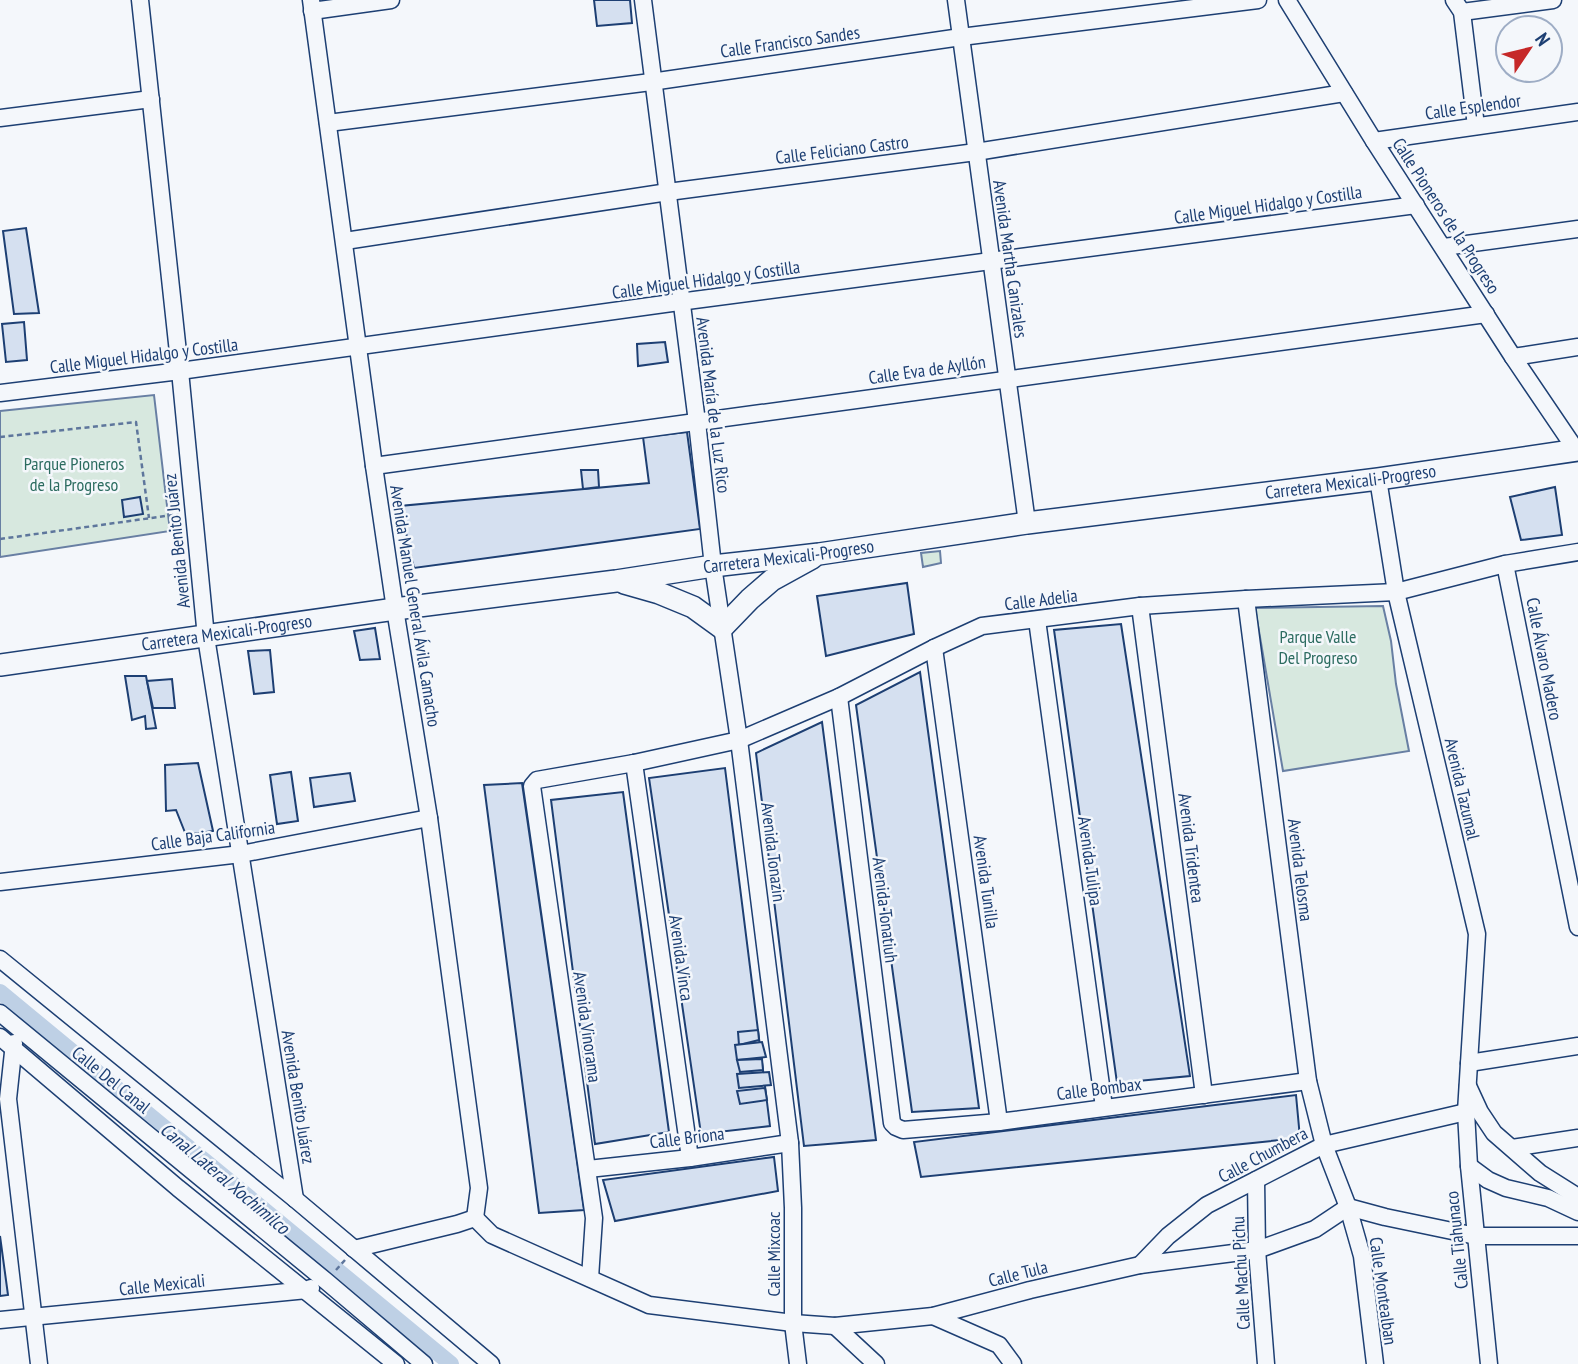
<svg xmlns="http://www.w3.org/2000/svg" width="1578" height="1364" font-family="'PT Sans Narrow',sans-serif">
<rect width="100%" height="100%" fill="#f4f7fb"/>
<g fill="#d7e8df" stroke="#687fa3" stroke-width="2">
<polygon points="154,395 170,531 0,557 0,411"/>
<polygon points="940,551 941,563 923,567 921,553"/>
<polygon points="1383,606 1391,641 1396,684 1409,751 1283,771 1255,608"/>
</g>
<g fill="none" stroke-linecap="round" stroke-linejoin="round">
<polyline stroke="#bed0e5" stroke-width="16" points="0,992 451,1364"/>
</g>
<g fill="#d5e0f0" stroke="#1d3f73" stroke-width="2">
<polygon points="594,0 630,0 632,23 597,26"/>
<polygon points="26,228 39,313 14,314 3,231"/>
<polygon points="24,322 27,360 6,362 2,324"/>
<polygon points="665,342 668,362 638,366 637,344"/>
<polygon points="687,432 700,529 414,568 400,506 649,483 643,437"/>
<polygon points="581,470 598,470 599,487 583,489"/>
<polygon points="1555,487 1562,535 1521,540 1510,497"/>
<polygon points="140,497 143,514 124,517 122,500"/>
<polygon points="907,583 914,634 826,656 817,596"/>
<polygon points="1121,624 1190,1076 1117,1083 1054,630"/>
<polygon points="375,628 380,659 360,660 354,631"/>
<polygon points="270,650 274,692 254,694 248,651"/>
<polygon points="920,672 979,1108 912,1112 856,705"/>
<polygon points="125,676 146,676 156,728 146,729 145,716 132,720"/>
<polygon points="172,679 175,708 153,708 147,681"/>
<polygon points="822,722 876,1140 804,1146 756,753"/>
<polygon points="198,763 213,831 186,835 176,810 166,811 165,765"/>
<polygon points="725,768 770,1126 701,1134 649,778"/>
<polygon points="291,772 298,821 277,824 270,775"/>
<polygon points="350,773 355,801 314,807 310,778"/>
<polygon points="522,783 584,1210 539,1213 484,785"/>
<polygon points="623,792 669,1132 595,1144 551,800"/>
<polygon points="758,1030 759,1040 739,1045 738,1032"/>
<polygon points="762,1042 766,1057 737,1060 735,1045"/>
<polygon points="762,1059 763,1070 740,1072 737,1060"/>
<polygon points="769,1072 771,1085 739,1088 737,1074"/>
<polygon points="765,1088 767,1100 740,1104 737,1091"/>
<polygon points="1296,1095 1300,1138 921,1177 914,1142"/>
<polygon points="774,1157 778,1191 615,1221 603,1180"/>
<polygon points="0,1236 8,1295 0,1296"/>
</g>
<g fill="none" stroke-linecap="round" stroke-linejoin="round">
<g stroke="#1d3f73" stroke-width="19">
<g id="minor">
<polyline points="140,0 180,371 206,637 295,1199"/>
<polyline points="311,0 374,466 395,609 429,818 479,1188 475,1218"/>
<polyline points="643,0 697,422 713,566 739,740 790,1143 793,1208 793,1323 798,1364"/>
<polyline points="956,0 1027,523"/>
<polyline points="1287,0 1374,141 1513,357 1576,450"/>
<polyline points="1454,0 1462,12 1476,126"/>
<polyline points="312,11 391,0"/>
<polyline points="1462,12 1553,0"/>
<polyline points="0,118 151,99"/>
<polyline points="328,123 651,82 961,37 1258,0"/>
<polyline points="1374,141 1578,112"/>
<polyline points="345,241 668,192 976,152 1344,93"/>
<polyline points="1444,247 1578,229"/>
<polyline points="1513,357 1578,347"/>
<polyline points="0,393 180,371 679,302 1416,205"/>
<polyline points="374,466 1486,314"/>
<polyline points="1378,479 1396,592 1477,934 1466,1112 1469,1166 1489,1364"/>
<polyline points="1505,564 1578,927"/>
<polyline points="1246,599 1308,1081 1324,1145 1348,1207 1362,1256 1375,1364"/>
<polyline points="1140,606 1204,1095"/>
<polyline points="1037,620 1104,1107"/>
<polyline points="934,648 999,1122"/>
<polyline points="839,697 892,1123 896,1127 903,1130 999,1122 1308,1081"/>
<polyline points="634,763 690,1158"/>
<polyline points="0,882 241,854 429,818"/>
<polyline points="0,959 295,1199 491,1364"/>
<polyline points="0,1013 326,1281 424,1364"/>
<polyline points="0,1037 178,1188 396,1364"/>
<polyline points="14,1043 8,1099 39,1364"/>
<polyline points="1469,1063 1578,1046"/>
<polyline points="1468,1086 1480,1112 1494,1133 1540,1173 1578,1197"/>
<polyline points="1512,1148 1578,1138"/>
<polyline points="1469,1166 1488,1180 1506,1188 1548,1198 1578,1212"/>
<polyline points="588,1169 690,1158 790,1143"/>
<polyline points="1256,1180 1257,1250 1266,1364"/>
<polyline points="475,1218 492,1235 649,1305 793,1323 835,1326 933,1316 1030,1290 1140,1265 1257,1250 1315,1229 1348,1207 1385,1217 1476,1236 1578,1236"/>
<polyline points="354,1249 457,1224 475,1218"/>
<polyline points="1140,1265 1168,1236 1207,1205 1324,1145 1466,1112"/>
<polyline points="590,1278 594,1218 532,786 537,780 634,763 739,740 839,697 934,648 982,626 1140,606 1246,599 1396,592 1505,564 1578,552"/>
<polyline points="933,1316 999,1345 1013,1364"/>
<polyline points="0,1320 307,1290 311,1288"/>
<polyline points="835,1326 876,1364"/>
</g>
</g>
<g stroke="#1d3f73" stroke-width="24">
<g id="major">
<polyline points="624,583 659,593 693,607 722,628 750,599 772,580 812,558"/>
<path id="s1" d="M 0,665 L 395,609 L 616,581 L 713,566 L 819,554 L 1027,523 L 1378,479 L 1578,450"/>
</g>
</g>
<g stroke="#5e769c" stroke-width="2.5" stroke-dasharray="5 3.5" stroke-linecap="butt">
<polyline points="0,437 136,422 149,518"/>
<polyline points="0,539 180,514"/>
<polyline points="336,1270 345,1260"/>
</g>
<use href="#minor" stroke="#f4f7fb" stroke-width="16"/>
<use href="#major" stroke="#f4f7fb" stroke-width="21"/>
</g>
<g text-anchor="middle" stroke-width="5" stroke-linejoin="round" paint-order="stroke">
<g font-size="18" fill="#1d3f73" stroke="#f4f7fb">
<text transform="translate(790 42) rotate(-8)" y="6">Calle Francisco Sandes</text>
<text transform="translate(1473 107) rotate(-8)" y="6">Calle Esplendor</text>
<text transform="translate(842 150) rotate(-7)" y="6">Calle Feliciano Castro</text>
<text transform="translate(1268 205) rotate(-8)" y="6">Calle Miguel Hidalgo y Costilla</text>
<text transform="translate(1446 216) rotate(57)" y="6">Calle Pioneros de la Progreso</text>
<text transform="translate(1010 259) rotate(82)" y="6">Avenida Martha Canizales</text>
<text transform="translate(706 280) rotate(-8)" y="6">Calle Miguel Hidalgo y Costilla</text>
<text transform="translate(144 356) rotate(-7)" y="6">Calle Miguel Hidalgo y Costilla</text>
<text transform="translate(927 370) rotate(-8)" y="6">Calle Eva de Ayllón</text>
<text transform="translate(713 405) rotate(83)" y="6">Avenida María de la Luz Rico</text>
<text dy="6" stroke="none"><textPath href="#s1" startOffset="1363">Carretera Mexicali-Progreso</textPath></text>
<text transform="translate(177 541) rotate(-96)" y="6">Avenida Benito Juárez</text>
<text dy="6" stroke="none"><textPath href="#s1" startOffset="796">Carretera Mexicali-Progreso</textPath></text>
<text transform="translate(1041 600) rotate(-7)" y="6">Calle Adelia</text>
<text transform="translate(415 606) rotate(81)" y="6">Avenida Manuel General Ávila Camacho</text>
<text dy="6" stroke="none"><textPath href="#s1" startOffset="229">Carretera Mexicali-Progreso</textPath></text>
<text transform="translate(1544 659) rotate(79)" y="6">Calle Álvaro Madero</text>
<text transform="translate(1462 789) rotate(77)" y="6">Avenida Tazumal</text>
<text transform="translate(213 836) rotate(-8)" y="6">Calle Baja California</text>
<text transform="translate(1191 848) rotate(83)" y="6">Avenida Tridentea</text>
<text transform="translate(773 852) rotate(83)" y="6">Avenida Tonazin</text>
<text transform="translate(1090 861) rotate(82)" y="6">Avenida Tulipa</text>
<text transform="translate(1300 870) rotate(83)" y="6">Avenida Telosma</text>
<text transform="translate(986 882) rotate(82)" y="6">Avenida Tunilla</text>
<text transform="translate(885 910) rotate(83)" y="6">Avenida Tonatiuh</text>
<text transform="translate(681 958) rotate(82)" y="6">Avenida Vinca</text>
<text transform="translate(587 1027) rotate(82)" y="6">Avenida Vinorama</text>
<text transform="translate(111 1080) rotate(39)" y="6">Calle Del Canal</text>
<text transform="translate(1099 1089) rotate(-7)" y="6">Calle Bombax</text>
<text transform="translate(298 1097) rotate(81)" y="6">Avenida Benito Juárez</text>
<text transform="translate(687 1138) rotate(-7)" y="6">Calle Briona</text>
<text transform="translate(1263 1155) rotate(-28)" y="6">Calle Chumbera</text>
<text transform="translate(1457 1240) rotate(-96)" y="6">Calle Tiahunaco</text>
<text transform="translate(774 1254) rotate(-90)" y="6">Calle Mixcoac</text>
<text transform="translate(1241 1273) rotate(-93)" y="6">Calle Machu Pichu</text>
<text transform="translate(1018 1274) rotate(-14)" y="6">Calle Tula</text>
<text transform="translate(162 1285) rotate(-6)" y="6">Calle Mexicali</text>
<text transform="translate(1383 1291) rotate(82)" y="6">Calle Montealban</text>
</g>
<g font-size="18" fill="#2c6c60" stroke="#f4f7fb">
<text x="74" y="470">Parque Pioneros<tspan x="74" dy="21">de la Progreso</tspan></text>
<text x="1318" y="643">Parque Valle<tspan x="1318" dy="21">Del Progreso</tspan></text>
</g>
<g font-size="19" font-style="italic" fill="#1d3f73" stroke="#f4f7fb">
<text transform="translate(225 1178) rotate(40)" y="7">Canal Lateral Xochimilco</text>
</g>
</g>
<g transform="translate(1529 49) rotate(55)"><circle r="33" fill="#f4f7fb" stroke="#9eadc5" stroke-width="2"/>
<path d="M0-5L12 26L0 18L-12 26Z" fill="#c62828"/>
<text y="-10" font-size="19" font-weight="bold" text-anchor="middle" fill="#1d3f73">N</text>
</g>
</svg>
